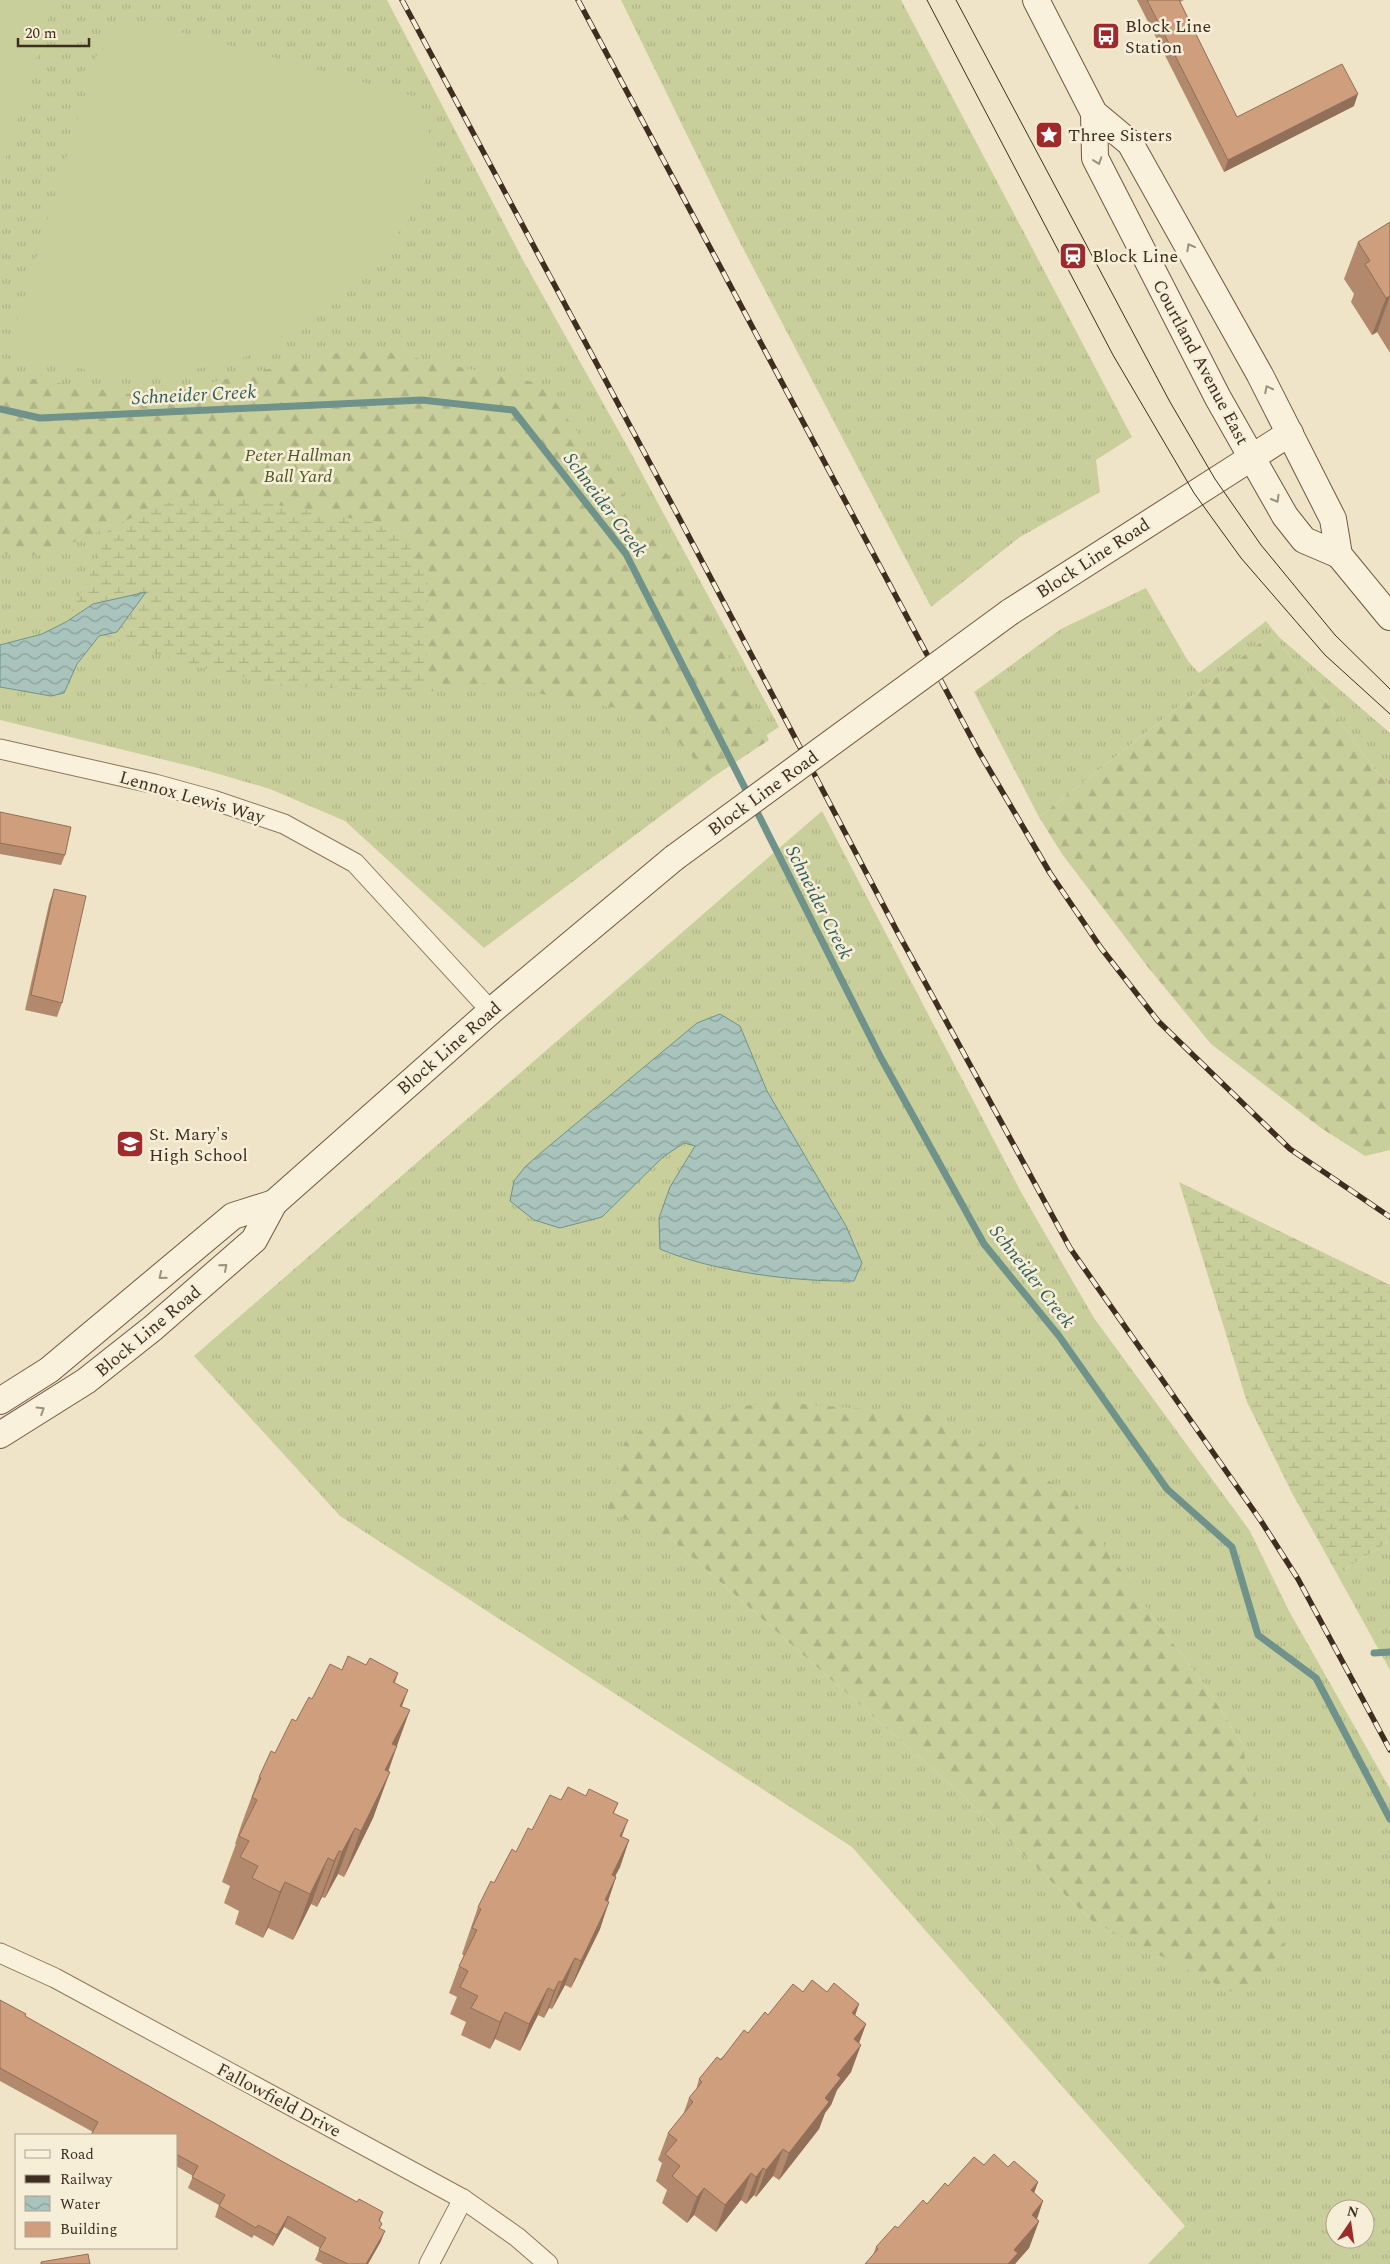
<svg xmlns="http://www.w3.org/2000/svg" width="1390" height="2264" font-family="Spectral,serif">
<defs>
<pattern id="grass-tufts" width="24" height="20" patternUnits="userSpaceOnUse" patternTransform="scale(1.25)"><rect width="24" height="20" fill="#c9cf9b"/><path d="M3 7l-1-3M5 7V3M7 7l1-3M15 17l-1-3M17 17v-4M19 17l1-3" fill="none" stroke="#aeb285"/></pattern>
<pattern id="forest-firs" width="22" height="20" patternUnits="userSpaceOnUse" patternTransform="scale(1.25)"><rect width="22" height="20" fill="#c9cf9b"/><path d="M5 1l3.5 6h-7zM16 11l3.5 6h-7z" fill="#aeb285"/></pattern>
<pattern id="wetland-marsh" width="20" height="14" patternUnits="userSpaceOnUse" patternTransform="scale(1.25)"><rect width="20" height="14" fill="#c9cf9b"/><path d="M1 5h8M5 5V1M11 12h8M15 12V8" fill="none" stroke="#aeb285"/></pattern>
<pattern id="water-waves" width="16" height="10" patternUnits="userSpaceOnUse" patternTransform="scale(1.25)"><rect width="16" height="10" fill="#a9c4bc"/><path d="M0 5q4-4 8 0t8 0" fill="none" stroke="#8ba098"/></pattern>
</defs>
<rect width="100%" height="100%" fill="#f0e4c8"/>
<g fill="url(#grass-tufts)" fill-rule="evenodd">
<polygon points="0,0 387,0 524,262 626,444 779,727 709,772 713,777 484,948 345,821 270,789 198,768 0,720"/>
<polygon points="621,0 901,0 1132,437 1096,460 1100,492 1020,537 931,607 734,231"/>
<polygon points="1146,588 1188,661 1199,673 1266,621 1279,637 1390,733 1390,787 1372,766 1305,673 1271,634 1039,817 974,692 1061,629"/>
<path d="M 822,811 L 1021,1192 L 1094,1318 L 1250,1531 L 1289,1611 L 1390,1789 L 1390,2264 L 1148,2264 L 1185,2226 L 852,1847 L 340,1516 L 194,1356 ZM 668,1536 L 1151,1614 L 1209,1691 L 1242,1744 L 1092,1921 L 958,1791 ZM 1335,2209 L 1365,2209 L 1365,2239 L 1335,2239 Z"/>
<polygon points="1390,1541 1390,1670 1337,1574"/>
</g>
<g fill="url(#forest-firs)">
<polygon points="363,347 542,384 703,603 769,740 713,777 665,728 631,711 485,683 426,692 428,577 180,498 43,555 0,554 0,374 149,397"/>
<polygon points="1271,634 1305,673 1372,766 1390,787 1390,1150 1365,1156 1321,1128 1211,1044 1147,966 1062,854 1039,817"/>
<polygon points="777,1402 926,1414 1067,1491 1151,1614 1209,1691 1242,1744 1284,1948 1240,1996 1092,1921 958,1791 668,1536 607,1512 626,1440 665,1415"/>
</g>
<g fill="url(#wetland-marsh)">
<polygon points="180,498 245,499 398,527 428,577 426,692 282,686 182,663 66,622 92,571 109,528"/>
<polygon points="1179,1182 1390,1285 1390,1541 1337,1574 1292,1493 1247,1402"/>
</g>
<g fill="#c9cf9b">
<polygon points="0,0 54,0 0,177"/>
<polygon points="141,21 413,96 437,151 408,222 348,288 283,344 227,363 162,375 100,372 7,355 103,34"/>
</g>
<g fill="url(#water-waves)" stroke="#6f938a">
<polygon points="146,592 117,632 99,636 77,664 64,693 51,696 0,687 0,645 42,634 66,622 93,604"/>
<path d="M 720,1014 L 740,1026 L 767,1091 L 846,1226 L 862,1263 L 854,1281 C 795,1282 714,1272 660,1249 L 659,1218 L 670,1187 L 695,1146 L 684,1143 L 663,1157 L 602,1217 L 560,1228 L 534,1220 L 510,1201 L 514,1181 L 525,1167 L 543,1151 L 697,1023 Z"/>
</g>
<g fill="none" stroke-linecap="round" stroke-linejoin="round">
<g stroke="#6f938a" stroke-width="7">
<polyline points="0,409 40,418 422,400 513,410 626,554 749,796"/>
<polyline points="754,806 881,1058 984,1244 1059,1336 1167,1489 1232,1547 1258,1635 1316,1678 1390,1819"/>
<polyline points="1374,1653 1390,1652"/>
</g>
<g stroke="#8d765c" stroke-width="21">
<g id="street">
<polyline points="0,749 155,784 213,800 284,824 355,863 491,1011"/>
<polyline points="0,1953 55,1978 463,2199 517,2237 548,2264"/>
<polyline points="429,2264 463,2199"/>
</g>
</g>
<g stroke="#6f573f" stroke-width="28">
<g id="secondary">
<polyline points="1036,0 1094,113 1130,143 1260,375 1333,519 1339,555 1390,617"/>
<polyline points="1094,113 1095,158 1218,398 1285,516 1304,540 1339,555"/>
<polyline points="1010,612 1290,433"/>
<polyline points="0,1401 49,1370 233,1216 274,1203"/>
<polyline points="0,1435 86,1381 153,1328 254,1240 274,1203 491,1011 674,858"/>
</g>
</g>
<use href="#street" stroke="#faf1dc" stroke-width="19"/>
<use href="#secondary" stroke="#faf1dc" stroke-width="26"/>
<g stroke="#3d2e20" stroke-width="1">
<polyline points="927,0 1113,355 1194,493 1241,558 1325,655 1390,714"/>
<polyline points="956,0 1170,402 1215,479 1261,545 1335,635 1390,689"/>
</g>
<g stroke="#3d2e20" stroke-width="5.5">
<g id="rail">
<polyline points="402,0 675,510 898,933 1070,1248 1261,1521 1298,1579 1390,1750"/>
<polyline points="578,0 979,752 1050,873 1101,948 1158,1021 1290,1149 1390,1217"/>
</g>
</g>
<use href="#rail" stroke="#f7eed8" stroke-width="4" stroke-dasharray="11" stroke-linecap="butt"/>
<g stroke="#6f573f" stroke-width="28" stroke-linecap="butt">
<polyline id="secondary-bridge" points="674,858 1010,612"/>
</g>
<use href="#secondary-bridge" stroke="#faf1dc" stroke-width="26"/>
</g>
<g fill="#b2896c">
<polygon points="1137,0 1184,0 1180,2 1237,117 1354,106 1224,172"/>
<polygon points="1390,222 1390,353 1377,332 1372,335 1351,302 1354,294 1344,279 1358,242"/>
<polygon points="0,812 65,855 61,865 0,854"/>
<polygon points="54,889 62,1003 57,1017 25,1010 49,904"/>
<polygon points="366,1665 398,1673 395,1683 402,1706 397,1746 373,1818 344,1877 338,1874 325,1898 322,1897 317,1907 311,1904 293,1940 268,1928 263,1938 235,1924 239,1911 224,1903 230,1886 222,1882 236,1844 235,1844 242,1823 259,1777 312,1699 342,1670"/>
<polygon points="586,1796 618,1803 614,1813 622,1837 629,1840 620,1867 615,1876 616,1877 608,1901 600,1929 571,1988 565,1985 552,2009 549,2008 544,2018 538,2015 520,2051 495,2039 490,2049 461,2035 466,2022 450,2014 457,1997 449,1993 459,1966 464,1956 462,1954 478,1907 532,1830 561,1800"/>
<polygon points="803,1992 827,1992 859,2004 855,2015 866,2024 859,2043 851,2072 837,2090 831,2105 825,2113 819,2129 779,2180 773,2176 756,2197 754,2195 746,2204 741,2200 716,2232 694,2215 687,2223 662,2203 667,2190 656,2181 662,2163 658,2160 668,2133 683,2115 689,2098 696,2090 699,2079 748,2033"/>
<polygon points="0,2000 25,2016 285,2163 357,2202 383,2212 380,2221 382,2224 380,2228 381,2241 368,2264 323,2264 315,2260 320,2248 284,2227 273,2246 254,2235 252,2238 215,2217 219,2205 188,2188 193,2176 176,2166 176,2135 93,2132 0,2081"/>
<polygon points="984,2165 1008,2167 1038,2182 1034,2193 1043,2201 1037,2219 1039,2221 1029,2248 1015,2264 865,2264 873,2255 876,2247 927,2204 948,2186"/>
</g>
<g fill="#916f58">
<polygon points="1358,94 1354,106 1224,172 1228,160"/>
<polygon points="1390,296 1377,332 1372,335 1386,298"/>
<polygon points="408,1690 391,1736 400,1706"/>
<polygon points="410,1710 382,1787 390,1772 373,1818 344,1877 392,1744"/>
<polygon points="628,1820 618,1847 620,1836"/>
<polygon points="355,1828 338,1874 325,1898 342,1852"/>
<polygon points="629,1840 620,1867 602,1902 612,1875"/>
<polygon points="339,1851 322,1897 317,1907 334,1861"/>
<polygon points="328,1858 311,1904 293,1940 310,1894"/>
<polygon points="616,1877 607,1904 605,1900"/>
<polygon points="285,1882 268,1928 263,1938 280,1892"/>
<polygon points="609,1902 600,1929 571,1988 581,1961"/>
<polygon points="575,1958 565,1985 552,2009 562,1982"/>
<polygon points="559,1981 549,2008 544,2018 554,1991"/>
<polygon points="548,1988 538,2015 520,2051 529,2024"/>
<polygon points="859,2004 850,2030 852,2013"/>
<polygon points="505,2012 495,2039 490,2049 500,2022"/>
<polygon points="866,2024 856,2051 854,2039"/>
<polygon points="861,2045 851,2072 837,2090 831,2105 825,2113 819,2129 779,2180 789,2153 825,2098 837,2075"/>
<polygon points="783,2149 773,2176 756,2197 766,2170"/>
<polygon points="763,2168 754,2195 746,2204 756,2177"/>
<polygon points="751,2173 741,2200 716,2232 725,2205"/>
<polygon points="1038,2182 1028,2209 1031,2190"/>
<polygon points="704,2188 694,2215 687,2223 697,2197"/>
<polygon points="1043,2201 1034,2227 1039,2221 1029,2248 1015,2264 1008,2264 1014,2250 1032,2215"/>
<polygon points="288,2216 284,2227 273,2246 277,2235"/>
<polygon points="385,2231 381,2241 368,2264 366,2264"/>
</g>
<g fill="#cf9f7d" stroke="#916f58">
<polygon points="1147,0 1179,0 1237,117 1342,64 1358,94 1228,160"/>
<polygon points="1390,222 1390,296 1386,298 1365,264 1370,261 1358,242"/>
<polygon points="0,812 71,827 65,855 0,843"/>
<polygon points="54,889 86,896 62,1003 31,995"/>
<polygon points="348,1656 366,1665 370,1658 398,1673 393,1682 408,1690 400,1706 410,1710 392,1744 397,1746 385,1770 390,1772 361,1831 355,1828 342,1852 339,1851 334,1861 328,1858 310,1894 285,1882 280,1892 252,1878 258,1866 240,1857 249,1841 239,1836 257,1800 252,1797 261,1778 259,1777 271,1751 275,1753 292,1719 296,1721 309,1697 312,1699 330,1664 342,1670"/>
<polygon points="568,1787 586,1796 589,1789 618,1803 613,1813 628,1820 620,1836 629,1840 612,1875 616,1877 605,1900 609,1902 581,1961 575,1958 562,1982 559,1981 554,1991 548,1988 529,2024 505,2012 500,2022 471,2008 478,1996 460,1987 468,1971 459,1966 477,1930 472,1928 481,1909 478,1907 491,1881 494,1883 512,1849 516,1852 528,1828 532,1830 550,1795 561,1800"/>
<polygon points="812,1980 827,1992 834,1983 859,2004 852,2013 866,2024 854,2039 861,2045 837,2075 841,2078 825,2098 829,2102 789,2153 783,2149 766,2170 763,2168 756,2177 751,2173 725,2205 704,2188 697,2197 672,2176 680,2166 665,2154 677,2140 668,2133 693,2102 689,2098 702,2082 699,2079 717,2057 721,2060 744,2030 748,2033 765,2012 768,2015 793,1984 803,1992"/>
<polygon points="0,2000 26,2014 25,2016 285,2163 357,2202 359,2199 383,2212 379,2220 382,2224 379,2228 385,2231 366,2264 348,2264 319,2250 326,2238 288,2216 277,2235 258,2225 256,2228 219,2206 225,2195 192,2177 198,2166 176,2154 176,2135 91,2135 98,2122 0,2068"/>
<polygon points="994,2154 1008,2167 1014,2161 1038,2182 1031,2190 1043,2201 1032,2215 1039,2221 1014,2250 1018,2253 1008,2264 865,2264 878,2249 876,2247 895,2226 898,2228 923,2200 927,2204 945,2183 948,2186 974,2157 984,2165"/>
<polygon points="88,2254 90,2264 41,2264 41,2262"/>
</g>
<defs><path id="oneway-chevron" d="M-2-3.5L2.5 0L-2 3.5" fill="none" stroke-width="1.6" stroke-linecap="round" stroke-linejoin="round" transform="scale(1.25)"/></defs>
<g stroke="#9c907e">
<use href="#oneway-chevron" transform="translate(1098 161) rotate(71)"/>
<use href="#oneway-chevron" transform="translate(1190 247) rotate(-119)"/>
<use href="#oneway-chevron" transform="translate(1268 389) rotate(-117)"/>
<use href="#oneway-chevron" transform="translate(1276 499) rotate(60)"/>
<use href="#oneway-chevron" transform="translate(224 1267) rotate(-41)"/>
<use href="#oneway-chevron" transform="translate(162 1276) rotate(140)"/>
<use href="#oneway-chevron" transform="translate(41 1410) rotate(-32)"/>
</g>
<defs>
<g id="bus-square" transform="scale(1.4375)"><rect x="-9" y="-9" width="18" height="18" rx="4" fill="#9e2a2b" stroke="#f7eed8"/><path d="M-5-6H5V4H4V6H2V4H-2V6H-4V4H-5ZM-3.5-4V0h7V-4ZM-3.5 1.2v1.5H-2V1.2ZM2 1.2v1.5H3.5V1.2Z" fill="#fff"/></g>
<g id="sight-square" transform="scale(1.4375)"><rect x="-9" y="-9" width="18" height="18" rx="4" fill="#9e2a2b" stroke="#f7eed8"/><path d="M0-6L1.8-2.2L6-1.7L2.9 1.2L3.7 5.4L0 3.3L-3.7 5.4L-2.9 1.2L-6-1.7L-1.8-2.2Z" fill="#fff"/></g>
<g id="station-square" transform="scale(1.4375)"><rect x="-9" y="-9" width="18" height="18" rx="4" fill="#9e2a2b" stroke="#f7eed8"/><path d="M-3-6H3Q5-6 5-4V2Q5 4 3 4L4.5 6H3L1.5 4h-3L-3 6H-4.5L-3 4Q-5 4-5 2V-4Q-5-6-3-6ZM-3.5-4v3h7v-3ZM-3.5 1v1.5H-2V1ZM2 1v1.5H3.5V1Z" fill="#fff"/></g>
<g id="school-square" transform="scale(1.4375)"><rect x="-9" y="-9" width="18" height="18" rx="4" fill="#9e2a2b" stroke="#f7eed8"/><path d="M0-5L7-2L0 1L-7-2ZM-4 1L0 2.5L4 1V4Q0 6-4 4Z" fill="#fff"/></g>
</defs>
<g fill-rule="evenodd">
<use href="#bus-square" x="1106" y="36"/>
<use href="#sight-square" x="1049" y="135"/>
<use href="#station-square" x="1073" y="256"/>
<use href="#school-square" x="130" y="1144"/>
</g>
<g text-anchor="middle" stroke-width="5" stroke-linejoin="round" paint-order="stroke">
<g font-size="18" fill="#3d2e20" stroke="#f7eed8" text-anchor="start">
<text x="1125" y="32">Block Line<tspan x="1125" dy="21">Station</tspan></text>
<text x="1068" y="141">Three Sisters</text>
<text x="1092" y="262">Block Line</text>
<text x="149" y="1140">St. Mary's<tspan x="149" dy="21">High School</tspan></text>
</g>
<g font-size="18" fill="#3d2e20" stroke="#f7eed8">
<text transform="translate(1201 362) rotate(62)" y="6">Courtland Avenue East</text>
<text transform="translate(1093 558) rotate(-33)" y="6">Block Line Road</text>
<text transform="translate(763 793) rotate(-36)" y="6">Block Line Road</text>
<text transform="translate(192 797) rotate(16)" y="6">Lennox Lewis Way</text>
<text transform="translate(449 1048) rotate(-41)" y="6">Block Line Road</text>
<text transform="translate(148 1331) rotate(-40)" y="6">Block Line Road</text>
<text transform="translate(279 2100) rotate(28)" y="6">Fallowfield Drive</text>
</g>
<g font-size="18" font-style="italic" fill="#4d5a26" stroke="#f7eed8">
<text x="298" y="461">Peter Hallman<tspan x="298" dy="21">Ball Yard</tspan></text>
</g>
<g font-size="19" font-style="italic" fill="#2f5d5a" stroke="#f7eed8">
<text transform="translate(194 394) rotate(-3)" y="7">Schneider Creek</text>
<text transform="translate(606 504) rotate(53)" y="7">Schneider Creek</text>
<text transform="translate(820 902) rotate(63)" y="7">Schneider Creek</text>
<text transform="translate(1033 1276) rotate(52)" y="7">Schneider Creek</text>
</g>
</g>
<rect x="15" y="2134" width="162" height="115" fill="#f7eed8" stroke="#ada18e"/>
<rect x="25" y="2150" width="25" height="8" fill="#faf1dc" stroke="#ada18e"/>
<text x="60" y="2159" font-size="15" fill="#3d2e20">Road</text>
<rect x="25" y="2175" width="25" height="8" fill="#3d2e20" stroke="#ada18e"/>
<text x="60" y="2184" font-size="15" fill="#3d2e20">Railway</text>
<rect x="25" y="2196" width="25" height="15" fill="url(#water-waves)" stroke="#ada18e"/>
<text x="60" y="2209" font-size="15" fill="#3d2e20">Water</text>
<rect x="25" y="2222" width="25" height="15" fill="#cf9f7d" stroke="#ada18e"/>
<text x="60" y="2234" font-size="15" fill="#3d2e20">Building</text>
<g transform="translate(1350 2224) rotate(13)"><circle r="24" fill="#f7eed8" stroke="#ada18e"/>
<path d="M0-4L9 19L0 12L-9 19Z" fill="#9e2a2b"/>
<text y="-8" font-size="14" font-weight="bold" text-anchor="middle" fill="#3d2e20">N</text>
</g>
<path d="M18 38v8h71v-8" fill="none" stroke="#3d2e20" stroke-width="2.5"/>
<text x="25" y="38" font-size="15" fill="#3d2e20" stroke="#f7eed8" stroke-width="4" paint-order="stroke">20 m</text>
</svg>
